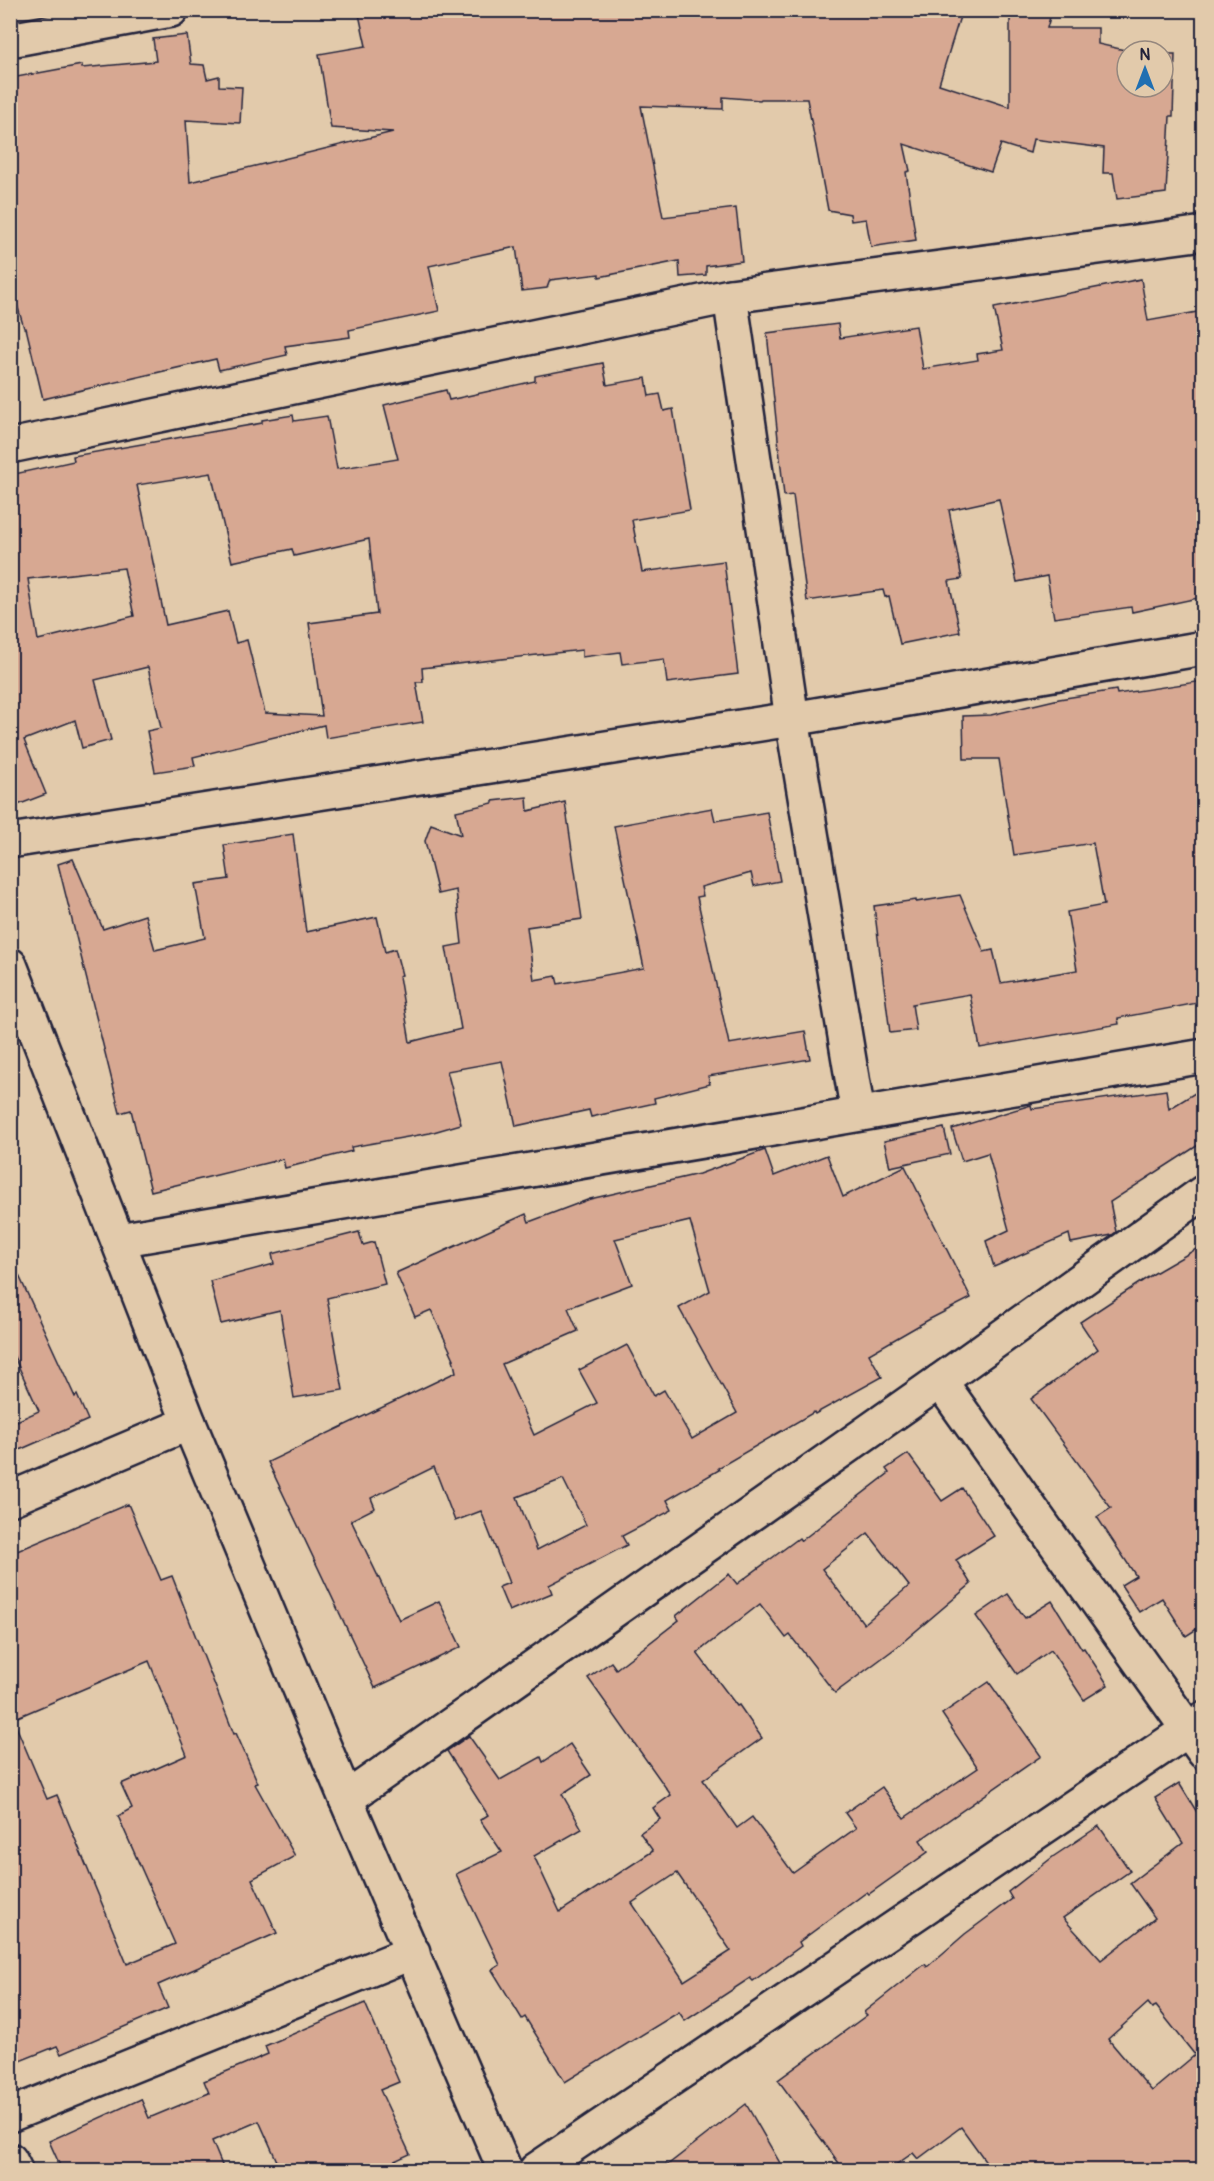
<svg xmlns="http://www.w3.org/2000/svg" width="1214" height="2181" font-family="Pangolin,sans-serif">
<rect width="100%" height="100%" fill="#e2caab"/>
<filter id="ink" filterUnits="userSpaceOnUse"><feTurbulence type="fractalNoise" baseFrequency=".0167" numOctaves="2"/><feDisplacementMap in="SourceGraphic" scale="12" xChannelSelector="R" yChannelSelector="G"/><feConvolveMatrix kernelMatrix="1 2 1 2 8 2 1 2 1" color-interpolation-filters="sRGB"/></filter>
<g filter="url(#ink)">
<g fill="#d7a892" stroke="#22223b" stroke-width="1.5" fill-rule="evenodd">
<polygon points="358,10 962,10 939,84 1010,107 1010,10 1052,10 1047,28 1098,28 1098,44 1129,51 1127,51 1127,87 1163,87 1163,54 1175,54 1173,116 1170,116 1166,193 1117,199 1113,173 1103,173 1104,148 1033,139 1030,153 1001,144 991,172 904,144 910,171 906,172 916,240 871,247 866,219 851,221 850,214 828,210 807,99 761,99 760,100 723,97 723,109 641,106 663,217 736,208 742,261 706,266 706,275 680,277 679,261 599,277 599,274 550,280 547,288 522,291 516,247 429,266 439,311 349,330 350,337 285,346 287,355 219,370 216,359 43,399 26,328 24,328 10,281 10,110 17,109 11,78 82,65 82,68 156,61 153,39 187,35 191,64 204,65 207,79 219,76 219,86 242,87 240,123 186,120 190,182 393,132 331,128 319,54 366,46"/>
<polygon points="1141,279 1148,321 1203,311 1203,597 1132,612 1131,607 1054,618 1047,576 1017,582 999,499 949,510 962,579 949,581 960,632 900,644 889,596 885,597 883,590 807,601 793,495 784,496 767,333 838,324 840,338 916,326 923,369 978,360 977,354 1003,350 994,308"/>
<path d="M 603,363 L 607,385 L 646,378 L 649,396 L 660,394 L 664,411 L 673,409 L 690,510 L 632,520 L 642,572 L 724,561 L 738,674 L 667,683 L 664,659 L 622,664 L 620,652 L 582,657 L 582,650 L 422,668 L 423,682 L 416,682 L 423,722 L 326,738 L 324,725 L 193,757 L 195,766 L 155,772 L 147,731 L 161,728 L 148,667 L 95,680 L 111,740 L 82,748 L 75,720 L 24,740 L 46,794 L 10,808 L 10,475 L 74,461 L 73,456 L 262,423 L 262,420 L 293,415 L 294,421 L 327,416 L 337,469 L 398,459 L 384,405 L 446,390 L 449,400 L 535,381 L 535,376 ZM 211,473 L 232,562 L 292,549 L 294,556 L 369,539 L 377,614 L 309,623 L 322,716 L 265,713 L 247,640 L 236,643 L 228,611 L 166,625 L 137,485 ZM 124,568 L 134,616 L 38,640 L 28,579 Z"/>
<polygon points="1203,681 1203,1002 1118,1018 1119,1024 980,1048 970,994 912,1004 916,1030 890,1033 874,906 916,900 916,902 960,895 984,952 993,950 1001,983 1077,970 1067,912 1104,905 1093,843 1014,855 999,759 964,759 963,716 991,715 1059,699 1116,690 1117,694"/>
<polygon points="527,797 528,811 565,802 582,919 527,927 534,980 556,976 558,984 644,968 614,826 712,808 715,821 767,812 780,881 754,886 751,873 701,887 703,896 697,897 729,1044 805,1031 810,1059 708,1076 710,1084 654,1098 655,1103 591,1117 589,1110 516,1126 502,1061 447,1071 461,1124 430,1133 351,1147 352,1151 285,1168 283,1159 151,1191 131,1110 120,1113 58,864 73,859 103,929 145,915 155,950 205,938 195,884 229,879 224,845 293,834 306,932 377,917 385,952 395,949 402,975 399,976 410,1042 461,1029 446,947 462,944 456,890 438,894 425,841 431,824 461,835 456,811 493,803 493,801"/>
<polygon points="1203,1088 1203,1142 1110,1202 1116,1232 1112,1235 1071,1243 1069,1234 994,1267 986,1241 1009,1230 988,1153 962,1161 952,1129 1031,1105 1032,1109 1166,1090 1169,1109"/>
<polygon points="944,1128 950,1154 890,1167 884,1141"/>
<path d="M 765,1150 L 774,1176 L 827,1155 L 843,1197 L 905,1166 L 971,1298 L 930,1319 L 869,1354 L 882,1377 L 815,1414 L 814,1412 L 718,1468 L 719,1470 L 667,1500 L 672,1510 L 622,1536 L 627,1545 L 549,1585 L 552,1593 L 509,1611 L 499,1587 L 509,1583 L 481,1511 L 455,1521 L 434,1467 L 371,1498 L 375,1508 L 351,1520 L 399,1620 L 439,1601 L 461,1647 L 375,1688 L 268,1462 L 456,1372 L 453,1359 L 454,1359 L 431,1310 L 415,1317 L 396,1273 L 526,1214 L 529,1222 L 590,1199 L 699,1174 ZM 690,1221 L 710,1291 L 679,1308 L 737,1413 L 692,1439 L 664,1390 L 654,1396 L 627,1345 L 579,1370 L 597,1403 L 534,1435 L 502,1364 L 578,1331 L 568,1308 L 632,1284 L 615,1239 ZM 563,1479 L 586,1525 L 537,1550 L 517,1497 Z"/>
<polygon points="359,1232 363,1245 374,1242 385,1284 327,1298 343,1390 294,1398 280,1310 221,1324 210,1281 274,1264 272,1254"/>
<polygon points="1203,1245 1203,1625 1186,1636 1162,1598 1139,1612 1121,1585 1136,1576 1097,1517 1111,1508 1031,1399 1098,1349 1080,1322 1153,1274"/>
<polygon points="10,1256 75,1397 77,1395 88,1420 10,1454 10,1424 39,1411 10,1348"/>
<path d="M 908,1454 L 942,1501 L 962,1488 L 994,1536 L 956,1560 L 971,1584 L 897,1647 L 835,1693 L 790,1635 L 786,1638 L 760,1604 L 697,1653 L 737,1706 L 739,1705 L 762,1738 L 703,1780 L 737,1828 L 752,1817 L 793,1873 L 856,1828 L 845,1813 L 882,1787 L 904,1818 L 978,1768 L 942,1714 L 989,1682 L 1041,1756 L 920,1840 L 928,1852 L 869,1894 L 867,1892 L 799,1942 L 801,1946 L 753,1981 L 750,1978 L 685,2021 L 679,2012 L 565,2082 L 525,2017 L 522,2019 L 492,1970 L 500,1965 L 456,1874 L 502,1852 L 480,1820 L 488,1815 L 447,1751 L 469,1736 L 500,1780 L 541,1757 L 543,1762 L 570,1744 L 591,1775 L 562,1794 L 582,1829 L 534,1856 L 560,1912 L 653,1851 L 640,1833 L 660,1819 L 653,1808 L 671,1795 L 588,1678 L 611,1662 L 616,1669 L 679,1620 L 676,1616 L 729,1574 L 737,1584 L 799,1538 L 801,1541 L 889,1473 L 886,1469 ZM 868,1533 L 909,1586 L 864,1624 L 822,1569 ZM 677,1873 L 731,1951 L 684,1981 L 632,1903 Z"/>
<path d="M 128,1504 L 161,1580 L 172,1576 L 234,1734 L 236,1733 L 258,1783 L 255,1784 L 295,1856 L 252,1879 L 277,1933 L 158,1985 L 168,2008 L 61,2054 L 57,2046 L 10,2065 L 10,1554 ZM 149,1661 L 187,1755 L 121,1784 L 132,1808 L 118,1816 L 175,1944 L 127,1964 L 57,1795 L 47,1799 L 13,1719 Z"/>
<polygon points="1008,1594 1025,1618 1052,1601 1082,1649 1084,1648 1108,1685 1084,1700 1051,1650 1017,1674 976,1616"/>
<path d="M 1179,1783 L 1203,1822 L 1203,2170 L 992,2170 L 961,2127 L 918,2159 L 913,2153 L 888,2170 L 844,2170 L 778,2080 L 867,2015 L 864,2012 L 925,1964 L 927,1967 L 965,1934 L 1012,1899 L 1008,1892 L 1054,1856 L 1099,1826 L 1130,1871 L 1063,1918 L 1101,1960 L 1155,1918 L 1130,1883 L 1183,1843 L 1155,1798 ZM 1148,2003 L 1152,2008 L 1156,2006 L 1195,2055 L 1152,2091 L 1108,2039 Z"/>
<polygon points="365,2003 399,2082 380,2090 410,2154 375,2170 281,2170 259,2121 212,2141 224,2170 62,2170 49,2141 141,2099 149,2118 209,2093 204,2081 268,2054 265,2046"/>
<polygon points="746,2104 784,2170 661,2170"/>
</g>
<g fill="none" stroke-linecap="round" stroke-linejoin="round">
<g stroke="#22223b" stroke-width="38">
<g id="minor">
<polyline points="10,40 171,10"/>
<polyline points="730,296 792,719 858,1114"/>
<polyline points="10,446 730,296 1204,233"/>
<polyline points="10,841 792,719 1204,648"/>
<polyline points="10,965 189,1423 346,1799 505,2170"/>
<polyline points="118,1240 1204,1056"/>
<polyline points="940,1381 1204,1752"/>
<polyline points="10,1499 189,1423"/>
<polyline points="346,1799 940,1381 1204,1192"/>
<polyline points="10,2115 413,1952"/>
<polyline points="10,2160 15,2170"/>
<polyline points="536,2170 1204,1719"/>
</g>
</g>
<use href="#minor" stroke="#e2caab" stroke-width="33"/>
</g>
</g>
<rect width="1214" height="2181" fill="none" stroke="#e2caab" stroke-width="36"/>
<rect x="18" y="18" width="1178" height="2145" fill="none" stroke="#22223b" stroke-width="2" filter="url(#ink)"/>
<g transform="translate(1145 69)"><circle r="28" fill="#e2caab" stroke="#95877e" stroke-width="1.5"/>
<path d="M0-4.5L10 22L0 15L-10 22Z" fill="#1f6fb2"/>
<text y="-9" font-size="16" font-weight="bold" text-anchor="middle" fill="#22223b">N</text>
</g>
</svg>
